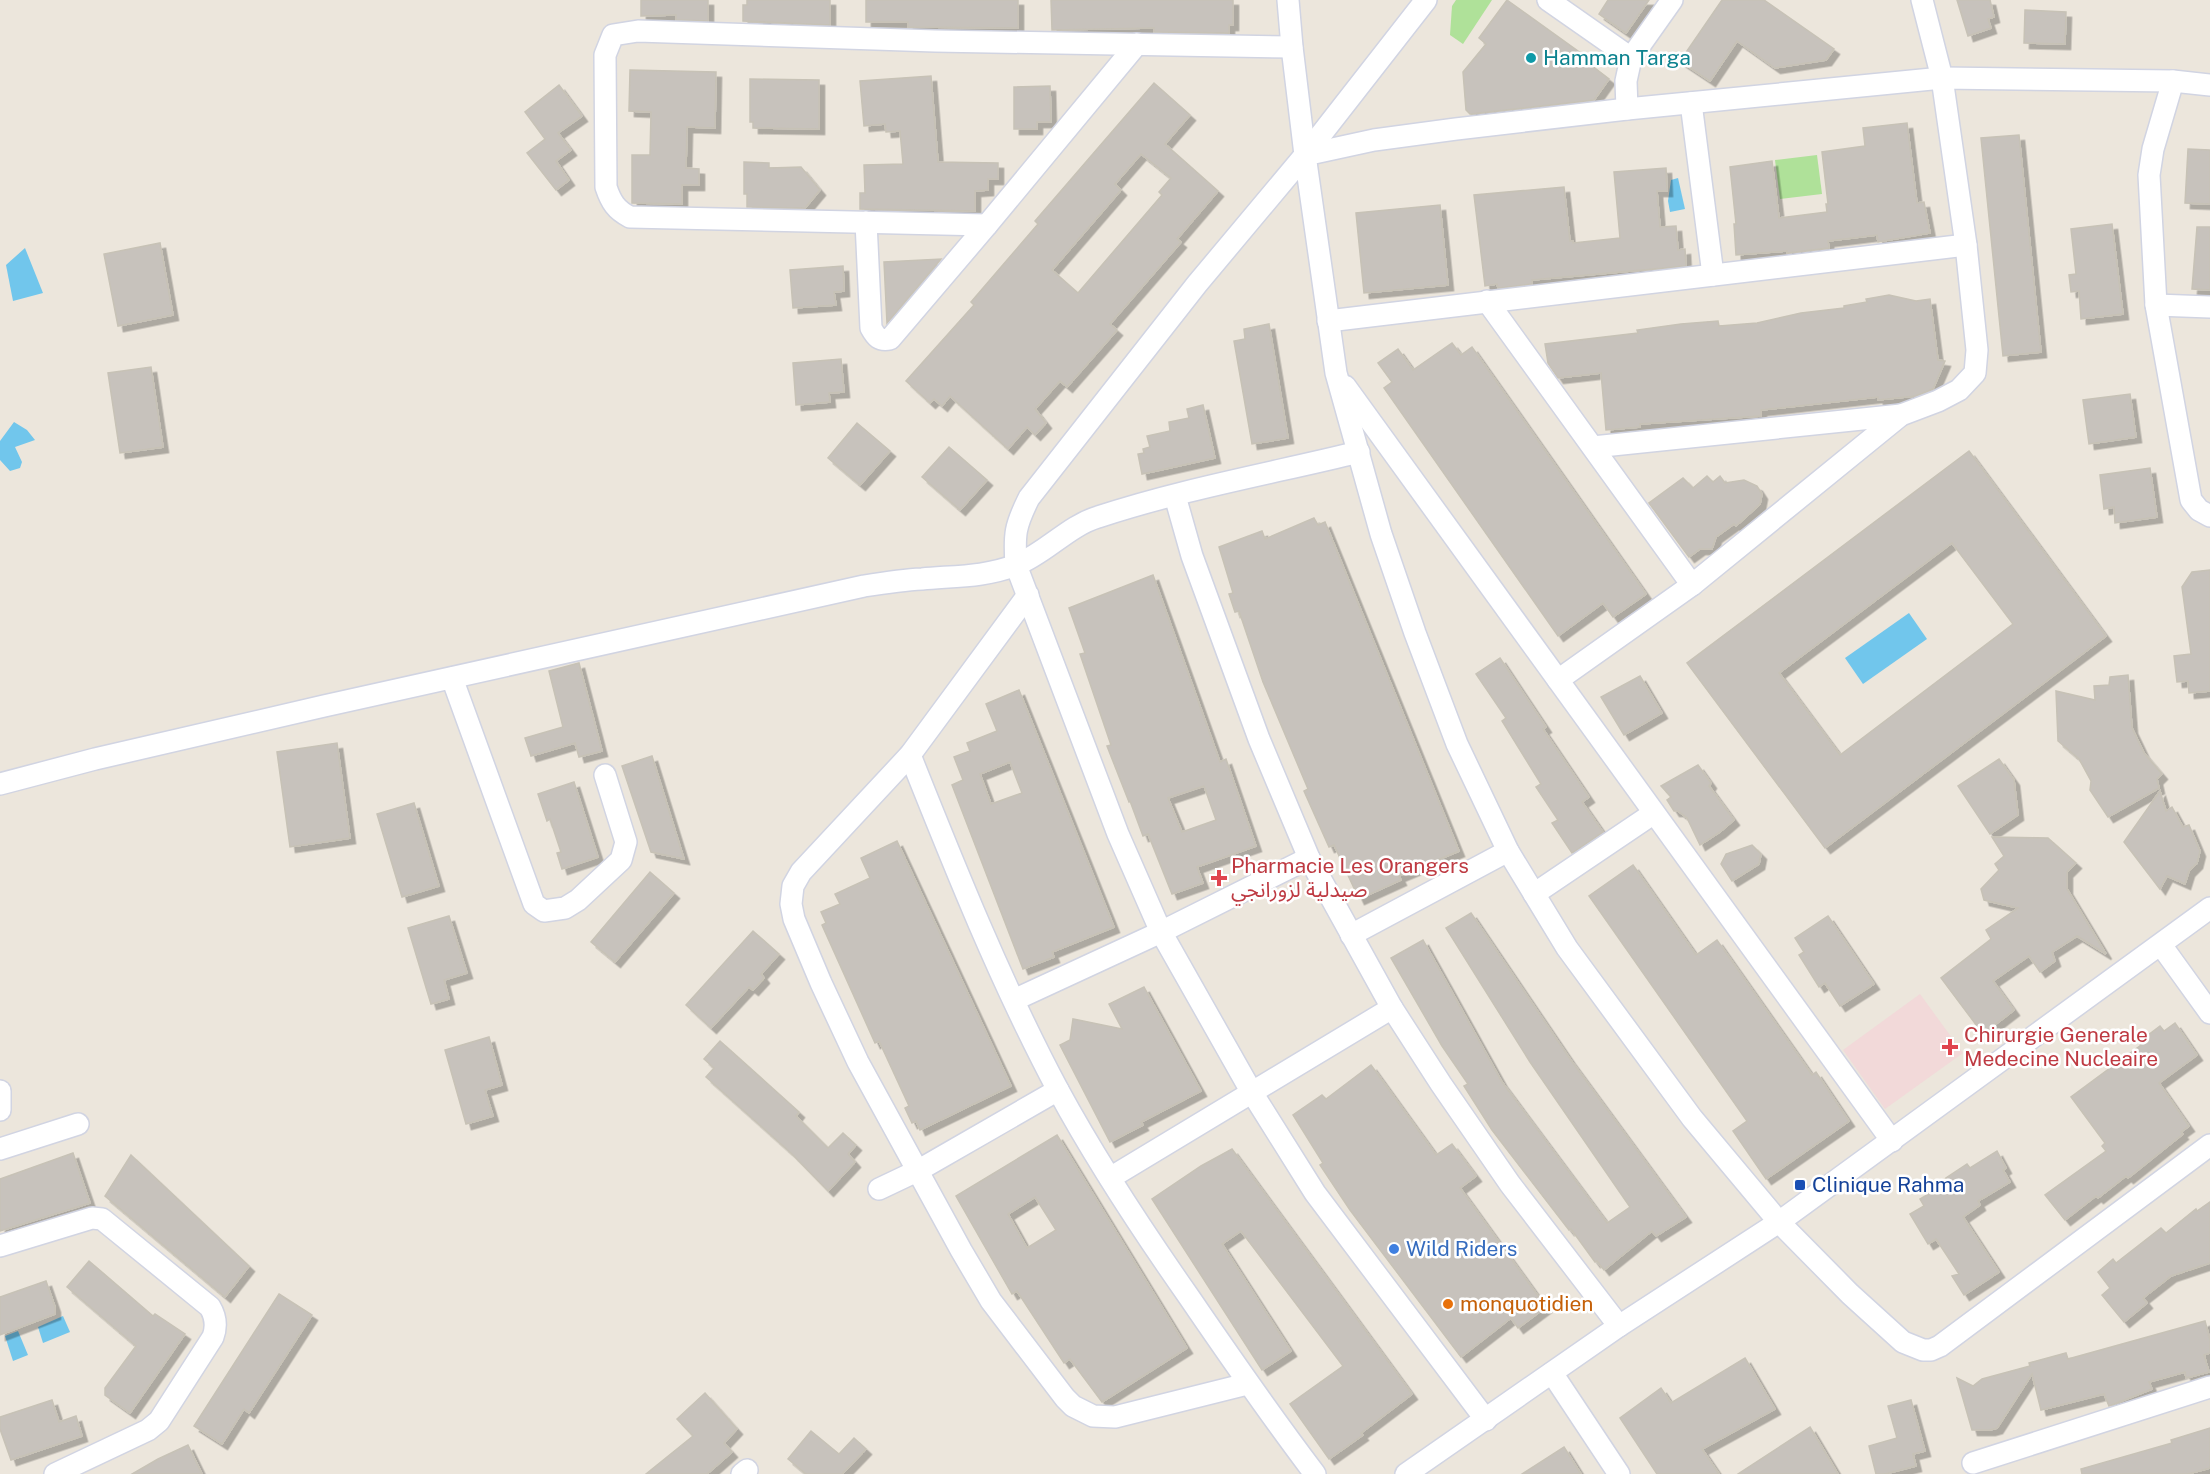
<svg xmlns="http://www.w3.org/2000/svg" width="2210" height="1474" font-family="'Public Sans','Noto Sans Arabic',sans-serif">
<defs>
<filter id="shadow"><feDropShadow dx="5.5" dy="5.5" stdDeviation="0" flood-color="#0004"/></filter>
</defs>
<rect width="100%" height="100%" fill="#ece6dc"/>
<polygon fill="#f2d9d9" points="1920,994 1963,1053 1885,1109 1843,1050"/>
<g fill="#afe199">
<polygon points="1456,0 1492,0 1463,44 1450,35 1452,6"/>
<polygon points="1817,155 1822,194 1780,199 1775,160"/>
</g>
<g fill="#71c6ec">
<polygon points="1678,178 1685,209 1670,212 1668,201 1671,180"/>
<polygon points="25,248 43,293 13,301 6,265"/>
<polygon points="14,422 27,430 35,440 15,447 22,462 20,468 10,471 0,460 0,441"/>
<polygon points="1909,613 1927,639 1863,684 1845,658"/>
<polygon points="63,1316 70,1332 43,1343 38,1327"/>
<polygon points="18,1331 28,1355 13,1361 5,1336"/>
</g>
<g fill="#c7c2bc" stroke="#c7c2b6" stroke-width="1.5" fill-rule="evenodd" filter="url(#shadow)">
<polygon points="641,0 708,0 708,21 676,20 676,15 641,16"/>
<polygon points="747,0 830,0 830,25 743,21 743,5 747,5"/>
<polygon points="866,0 1018,0 1018,28 908,27 908,22 866,22"/>
<polygon points="1051,0 1233,0 1233,25 1229,25 1229,33 1154,32 1154,28 1052,30"/>
<polygon points="1507,0 1589,59 1587,62 1609,79 1594,100 1470,114 1466,110 1463,72 1486,44 1479,38"/>
<polygon points="1608,0 1649,0 1626,33 1599,14"/>
<polygon points="1722,0 1764,0 1834,49 1826,60 1775,68 1737,41 1710,81 1680,61"/>
<polygon points="1957,0 1990,0 1994,17 1988,19 1991,28 1968,36"/>
<polygon points="2025,10 2066,12 2065,44 2024,43"/>
<polygon points="630,70 716,72 715,128 687,127 686,168 699,169 699,185 682,185 682,204 632,203 632,155 650,155 651,112 629,111"/>
<polygon points="931,76 938,162 998,163 998,179 988,179 988,190 975,191 975,211 860,209 860,193 865,193 864,165 903,164 900,131 886,132 885,124 864,126 860,81"/>
<polygon points="750,79 819,80 819,129 753,128 753,122 750,122"/>
<path d="M 1154,83 L 1190,115 L 1165,144 L 1218,191 L 1177,239 L 1181,242 L 1110,324 L 1117,330 L 1067,387 L 1060,381 L 1035,409 L 1046,423 L 1035,435 L 1027,427 L 1008,449 L 950,396 L 942,406 L 934,399 L 930,403 L 906,381 L 974,305 L 971,302 L 1038,224 L 1035,221 ZM 1141,154 L 1171,178 L 1159,192 L 1162,195 L 1078,293 L 1052,270 L 1121,190 L 1115,184 Z"/>
<polygon points="559,85 582,116 558,133 571,150 556,161 569,180 556,190 527,153 545,139 525,112"/>
<polygon points="1050,86 1051,122 1037,122 1037,129 1014,129 1014,87"/>
<polygon points="1907,123 1917,203 1924,202 1930,233 1878,242 1877,235 1828,241 1829,248 1787,253 1787,251 1736,255 1734,224 1736,224 1730,167 1772,161 1779,218 1827,212 1826,204 1828,204 1822,152 1865,146 1863,128"/>
<polygon points="2019,135 2041,352 2003,356 1981,138"/>
<polygon points="2188,149 2210,150 2210,204 2185,203"/>
<polygon points="744,162 769,163 769,168 801,167 820,190 805,208 747,207 747,194 744,194"/>
<polygon points="1666,168 1667,191 1657,191 1660,227 1676,226 1678,250 1685,249 1686,266 1532,280 1532,284 1498,288 1497,284 1485,286 1474,195 1564,187 1570,241 1573,241 1573,243 1620,238 1614,172"/>
<polygon points="1440,205 1448,285 1364,293 1356,213"/>
<polygon points="2112,224 2123,314 2081,319 2079,291 2071,292 2069,275 2076,274 2071,229"/>
<polygon points="2197,227 2210,227 2210,290 2192,289"/>
<polygon points="160,243 173,315 118,326 104,254"/>
<polygon points="941,259 887,323 884,262"/>
<polygon points="843,266 844,291 834,292 836,305 793,308 790,270"/>
<polygon points="1889,295 1916,301 1930,299 1938,360 1945,361 1933,389 1916,396 1878,400 1878,397 1761,410 1761,416 1640,424 1640,427 1606,430 1601,373 1558,378 1548,363 1545,344 1638,333 1637,330 1681,324 1718,321 1719,326 1757,323 1801,313 1844,308 1844,306 1867,302 1866,299"/>
<polygon points="1269,324 1288,438 1252,444 1234,341 1245,339 1244,329"/>
<polygon points="1452,343 1461,355 1472,347 1646,594 1613,617 1603,603 1558,636 1384,388 1392,382 1378,363 1398,349 1413,370"/>
<polygon points="841,359 844,392 829,393 830,402 796,405 793,363"/>
<polygon points="151,367 163,447 120,453 108,373"/>
<polygon points="2130,394 2136,437 2089,444 2083,400"/>
<polygon points="1203,405 1215,458 1142,474 1138,454 1144,453 1143,449 1150,447 1147,436 1170,431 1169,422 1189,418 1187,409"/>
<polygon points="857,423 890,451 860,485 828,458"/>
<polygon points="949,447 987,480 960,510 922,477"/>
<path d="M 1969,451 L 2106,636 L 1825,848 L 1687,663 ZM 1952,543 L 2013,624 L 1840,755 L 1779,673 Z"/>
<polygon points="2150,468 2157,517 2115,523 2114,507 2104,509 2100,475"/>
<polygon points="1707,476 1713,482 1720,476 1725,483 1744,480 1757,486 1762,494 1760,504 1736,526 1734,524 1716,537 1712,549 1700,549 1689,557 1649,503 1683,478 1693,488"/>
<polygon points="1314,518 1318,525 1325,522 1459,851 1399,876 1401,880 1359,899 1334,845 1329,847 1304,791 1308,789 1263,682 1239,611 1235,612 1229,594 1233,593 1219,547 1262,531 1265,539"/>
<polygon points="2210,570 2210,691 2189,693 2188,681 2177,682 2174,656 2191,654 2182,587 2192,572"/>
<path d="M 1153,575 L 1220,762 L 1226,759 L 1256,846 L 1197,867 L 1203,883 L 1172,894 L 1148,834 L 1143,836 L 1130,801 L 1129,802 L 1107,746 L 1111,745 L 1080,654 L 1085,653 L 1069,608 ZM 1204,786 L 1216,820 L 1182,832 L 1168,798 Z"/>
<polygon points="1500,658 1546,727 1543,729 1589,797 1582,802 1603,832 1572,853 1552,823 1558,820 1536,787 1541,784 1502,721 1506,718 1476,674"/>
<polygon points="579,663 602,751 579,757 575,743 531,756 525,738 563,727 549,671"/>
<polygon points="2128,675 2132,728 2144,753 2162,774 2157,779 2159,788 2108,817 2090,790 2091,781 2079,759 2058,741 2056,691 2095,700 2094,686 2109,685 2110,677"/>
<polygon points="1640,676 1662,713 1624,735 1601,697"/>
<path d="M 1019,690 L 1114,927 L 1052,952 L 1054,957 L 1023,969 L 952,785 L 963,780 L 954,757 L 970,751 L 967,743 L 997,731 L 986,704 ZM 1010,762 L 1022,793 L 991,804 L 980,774 Z"/>
<polygon points="337,743 350,838 290,847 277,752"/>
<polygon points="652,756 684,859 651,852 622,766"/>
<polygon points="1999,759 2014,780 2018,815 1990,834 1958,786"/>
<polygon points="1698,765 1711,783 1709,786 1734,820 1720,832 1700,845 1687,818 1678,811 1674,811 1667,800 1671,797 1661,786"/>
<polygon points="574,782 598,857 562,869 557,853 561,852 550,819 547,821 538,794"/>
<polygon points="2160,791 2166,811 2172,807 2183,827 2189,825 2200,851 2197,863 2189,871 2185,884 2167,876 2160,889 2124,842"/>
<polygon points="414,803 439,886 402,897 377,814"/>
<polygon points="1992,837 2048,838 2076,863 2067,872 2067,889 2106,954 2077,936 2052,952 2055,961 2040,972 2029,956 1993,981 2014,1010 1983,1034 1941,978 1991,939 1986,930 2018,908 1984,900 1981,889 1999,870 1995,864 2004,856"/>
<polygon points="897,841 1011,1086 920,1130 916,1121 912,1123 905,1108 909,1106 879,1041 875,1043 822,925 826,923 821,912 840,904 835,894 870,878 861,858"/>
<polygon points="1752,845 1761,854 1759,864 1732,881 1721,864 1726,854"/>
<polygon points="1633,865 1696,955 1717,940 1812,1075 1816,1072 1849,1121 1766,1179 1733,1131 1747,1121 1589,896"/>
<polygon points="650,872 674,893 615,962 591,942"/>
<polygon points="1471,913 1570,1059 1686,1217 1656,1236 1652,1231 1604,1270 1597,1261 1595,1262 1571,1229 1569,1230 1492,1130 1464,1086 1468,1084 1442,1046 1391,958 1423,940 1502,1082 1607,1223 1630,1207 1530,1062 1446,928"/>
<polygon points="449,916 467,973 444,980 449,999 431,1004 408,928"/>
<polygon points="1828,916 1874,984 1840,1006 1825,983 1819,987 1799,955 1804,952 1795,938"/>
<polygon points="753,931 779,954 761,974 764,978 753,990 749,987 711,1028 686,1005"/>
<polygon points="1144,987 1201,1091 1141,1122 1143,1125 1110,1142 1060,1045 1070,1040 1073,1019 1122,1029 1109,1004"/>
<polygon points="2175,1023 2197,1055 2159,1083 2189,1126 2181,1132 2183,1134 2128,1178 2126,1176 2098,1198 2096,1196 2065,1220 2045,1195 2106,1151 2102,1146 2105,1143 2071,1097 2141,1045 2139,1042 2160,1026 2164,1031"/>
<polygon points="489,1037 502,1085 485,1090 493,1116 466,1124 445,1050"/>
<polygon points="720,1041 799,1112 796,1116 828,1148 843,1133 856,1145 848,1154 855,1162 828,1191 791,1153 706,1077 714,1068 704,1059"/>
<polygon points="1371,1065 1436,1155 1452,1144 1476,1176 1460,1188 1546,1307 1518,1328 1511,1318 1461,1357 1350,1210 1320,1165 1323,1163 1293,1115 1322,1095 1326,1099"/>
<path d="M 1057,1135 L 1187,1348 L 1102,1402 L 1070,1359 L 1064,1363 L 1017,1291 L 1012,1294 L 956,1196 ZM 1035,1197 L 1056,1230 L 1027,1248 L 1008,1214 Z"/>
<polygon points="1232,1149 1412,1394 1361,1433 1363,1435 1329,1459 1290,1404 1343,1366 1241,1231 1222,1244 1291,1351 1262,1370 1152,1199 1201,1166"/>
<polygon points="1997,1151 2006,1168 2003,1170 2010,1182 1978,1201 1980,1205 1963,1217 1999,1272 1964,1295 1952,1276 1959,1274 1936,1239 1928,1244 1910,1214 1924,1206 1920,1199 1949,1182 1946,1178 1967,1164 1970,1168"/>
<polygon points="73,1153 90,1203 0,1231 0,1179"/>
<polygon points="131,1155 249,1266 225,1297 105,1196"/>
<polygon points="2210,1202 2210,1263 2171,1276 2143,1298 2147,1303 2124,1322 2102,1295 2110,1288 2098,1272 2113,1259 2116,1263 2161,1228 2166,1233 2196,1209 2197,1211"/>
<polygon points="89,1261 153,1316 155,1314 185,1334 130,1413 105,1395 105,1388 136,1346 67,1287"/>
<polygon points="46,1281 55,1307 55,1314 0,1335 0,1297"/>
<polygon points="279,1294 312,1315 249,1413 244,1409 222,1444 194,1426"/>
<polygon points="2205,1321 2210,1340 2210,1353 2204,1355 2209,1372 2186,1378 2185,1372 2149,1382 2152,1389 2109,1406 2104,1394 2041,1410 2032,1374 1997,1428 1990,1430 1972,1430 1957,1378 1973,1386 1982,1379 2030,1366 2029,1363 2066,1353 2068,1359"/>
<polygon points="1745,1358 1775,1409 1702,1449 1719,1474 1657,1474 1620,1418 1661,1388 1671,1403"/>
<polygon points="705,1393 737,1429 724,1443 732,1452 707,1474 646,1474 693,1436 677,1419"/>
<polygon points="52,1400 59,1422 76,1416 82,1436 11,1460 0,1429 0,1417"/>
<polygon points="1911,1400 1925,1451 1913,1454 1916,1466 1885,1474 1876,1474 1869,1446 1897,1438 1888,1406"/>
<polygon points="1810,1427 1838,1474 1738,1474"/>
<polygon points="2210,1428 2210,1468 2188,1474 2082,1474 2081,1469 2172,1443 2171,1440"/>
<polygon points="811,1431 839,1454 854,1438 866,1449 842,1474 806,1474 788,1459"/>
<polygon points="188,1445 202,1474 132,1474 158,1459"/>
<polygon points="1564,1447 1581,1474 1522,1474"/>
</g>
<g fill="none" stroke-linecap="round" stroke-linejoin="round">
<g stroke="#d1d4e2" stroke-width="24">
<g id="minor">
<polyline points="1288,0 1292,47 1305,155 1336,373 1381,534 1415,633 1457,744 1508,851 1567,948 1692,1118 1779,1222 1850,1294 1903,1342 1923,1350 1931,1350 1940,1346 2210,1145"/>
<path d="M 1426,0 L 1305,155 L 1197,284 L 1029,498 C 1015,526 1014,534 1016,565 L 1118,834 L 1161,932 L 1251,1091 L 1315,1193 L 1486,1420"/>
<polyline points="1548,0 1631,58"/>
<polyline points="2173,81 2153,149 2149,175 2156,305 2191,500 2199,510 2210,516"/>
<polyline points="1691,103 1713,275"/>
<polyline points="1627,109 1626,81 1631,58 1672,0"/>
<polyline points="1305,155 1374,140 1456,129 1627,109 1942,78 2173,81 2210,85"/>
<path d="M 866,222 L 871,328 C 876,337 879,341 890,339 L 987,225 L 1137,44"/>
<path d="M 987,225 L 630,217 C 616,210 611,202 606,187 L 605,55 L 613,35 L 638,31 L 935,41 L 1292,47"/>
<polyline points="1487,301 1692,585"/>
<polyline points="2156,305 2210,307"/>
<polyline points="1328,321 1966,245"/>
<polyline points="1345,386 1892,1141"/>
<polyline points="1593,447 1901,415"/>
<polyline points="1175,496 1192,556 1259,739 1309,858 1392,1008 1441,1084 1510,1184 1619,1326"/>
<polyline points="1028,595 910,755 801,872 793,886 791,904 794,919 821,983 858,1062 961,1250 991,1301 1065,1398 1073,1406 1093,1416 1115,1417 1247,1384"/>
<polyline points="452,678 534,904 544,911 565,908 578,900 621,860 626,842 605,775"/>
<polyline points="1558,680 1692,585 1901,415 1938,401 1959,390 1975,373 1977,350 1966,245 1942,78 1922,0"/>
<path d="M 910,755 C 955,868 1001,983 1058,1090 C 1097,1162 1142,1230 1189,1297 C 1230,1357 1271,1416 1315,1474"/>
<path d="M 0,784 L 95,759 L 324,706 L 864,586 C 883,583 903,580 922,579 C 954,576 986,577 1016,565 C 1046,553 1068,526 1098,517 C 1183,489 1273,473 1359,452"/>
<polyline points="1534,894 1654,813"/>
<polyline points="1351,935 1508,851"/>
<polyline points="2161,945 2210,1013"/>
<polyline points="1014,1000 1161,932 1309,858"/>
<polyline points="0,1091 0,1110"/>
<polyline points="0,1149 78,1124"/>
<polyline points="1110,1178 1392,1008"/>
<polyline points="879,1189 919,1170 1058,1090"/>
<path d="M 0,1246 L 92,1218 L 102,1219 L 210,1307 C 216,1317 217,1326 213,1337 L 159,1421 L 148,1430 L 55,1474"/>
<polyline points="1552,1373 1619,1474"/>
<polyline points="1973,1463 2210,1387"/>
<polyline points="742,1474 747,1470"/>
<polyline points="1406,1474 1619,1326 1779,1222 2210,908"/>
</g>
</g>
<use href="#minor" stroke="#fff" stroke-width="21"/>
</g>
<circle fill="#0f9aa8" stroke="#fff" stroke-width="2" cx="1531" cy="58" r="6"/>
<g fill="#e0444e" stroke="#fff" stroke-width="2">
<path d="M1216 869h6v6h6v6h-6v6h-6v-6h-6v-6h6z"/>
<path d="M1947 1038h6v6h6v6h-6v6h-6v-6h-6v-6h6z"/>
</g>
<rect fill="#1a4fb4" stroke="#fff" stroke-width="2" x="1794" y="1179" width="12" height="12" rx="3"/>
<circle fill="#3f7fe0" stroke="#fff" stroke-width="2" cx="1394" cy="1249" r="6"/>
<circle fill="#e8710a" stroke="#fff" stroke-width="2" cx="1448" cy="1304" r="6"/>
<g text-anchor="middle" stroke-width="5" stroke-linejoin="round" paint-order="stroke">
<g font-size="21" fill="#0d838f" stroke="#fff" text-anchor="start">
<text x="1543" y="65">Hamman Targa</text>
</g>
<g font-size="21" fill="#be3a42" stroke="#fff" text-anchor="start">
<text x="1231" y="873">Pharmacie Les Orangers<tspan x="1231" dy="24">صيدلية لزورانجي</tspan></text>
<text x="1964" y="1042">Chirurgie Generale<tspan x="1964" dy="24">Medecine Nucleaire</tspan></text>
</g>
<g font-size="21" fill="#164399" stroke="#fff" text-anchor="start">
<text x="1812" y="1192">Clinique Rahma</text>
</g>
<g font-size="21" fill="#366cbe" stroke="#fff" text-anchor="start">
<text x="1406" y="1256">Wild Riders</text>
</g>
<g font-size="21" fill="#c56008" stroke="#fff" text-anchor="start">
<text x="1460" y="1311">monquotidien</text>
</g>
</g>
</svg>
